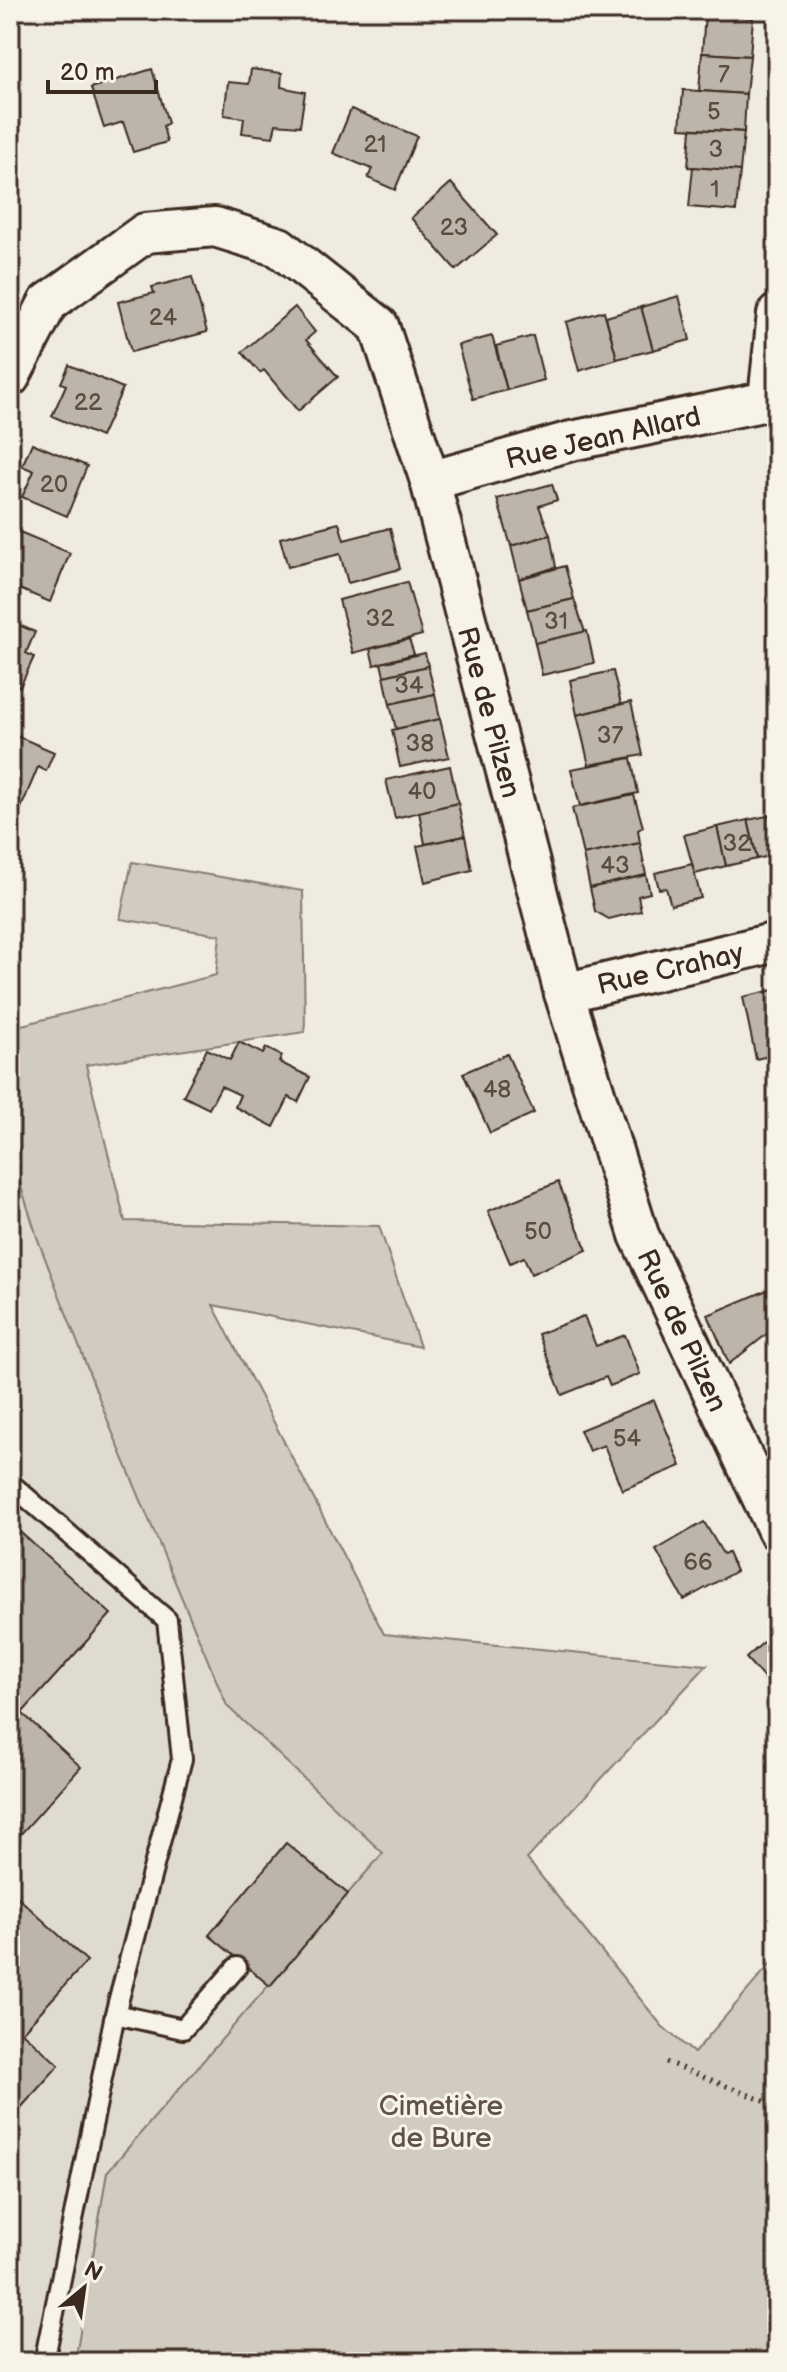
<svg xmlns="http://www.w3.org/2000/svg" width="787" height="2372" font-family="'Balsamiq Sans',sans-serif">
<rect width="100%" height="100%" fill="#efebe0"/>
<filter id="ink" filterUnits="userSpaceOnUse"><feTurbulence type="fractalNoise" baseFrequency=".0125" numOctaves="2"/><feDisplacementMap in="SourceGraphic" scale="16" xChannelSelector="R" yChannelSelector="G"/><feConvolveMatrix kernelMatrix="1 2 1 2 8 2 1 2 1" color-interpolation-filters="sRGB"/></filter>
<g filter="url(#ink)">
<polygon fill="#e0dbd0" points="10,1152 38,1240 111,1429 227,1706 384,1853 107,2172 75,2362 10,2362"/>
<polygon fill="#d1cbc0" stroke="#867a6f" stroke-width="2" points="132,862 303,891 305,1032 86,1065 125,1221 379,1226 420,1347 213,1305 384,1634 707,1665 527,1859 662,2026 694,2053 777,1956 777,2362 272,2362 248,2355 258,2362 75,2362 107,2172 383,1853 227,1706 111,1429 38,1240 10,1152 10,1028 216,975 220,935 120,919"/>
<g fill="#bdb5aa" stroke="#3b2a1e" stroke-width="2">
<polygon points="706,10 753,10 753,18 705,14"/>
<polygon points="705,14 753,18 750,56 702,53"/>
<polygon points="702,53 750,56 746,94 699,91"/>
<polygon points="152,69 168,123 163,126 167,142 133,152 123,122 104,128 91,88"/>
<polygon points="251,69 282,73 281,87 305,92 300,126 276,124 273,137 242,133 244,118 224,115 228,82 249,84"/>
<polygon points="683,90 746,94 744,132 680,128"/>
<polygon points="351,109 417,136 395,190 368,178 372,169 333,153"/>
<polygon points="691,129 744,132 740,171 688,167"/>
<polygon points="693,167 740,171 736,211 689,207"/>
<polygon points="451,183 497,235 456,270 411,218"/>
<polygon points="192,277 207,332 131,352 118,302 154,293 152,287"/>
<polygon points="679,296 690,340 653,350 641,307"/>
<polygon points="295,307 315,332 306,340 338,377 298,411 264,370 260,373 242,352"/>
<polygon points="641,307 653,350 617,359 606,317"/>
<polygon points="604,311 617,359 579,371 566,322"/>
<polygon points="492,336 507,390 473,399 458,345"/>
<polygon points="533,336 544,380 507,390 496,346"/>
<polygon points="69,365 123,388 101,437 52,416 66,385 61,383"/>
<polygon points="32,443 87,466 67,516 22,497 34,471 22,466"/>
<polygon points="552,484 557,500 539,506 550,535 511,546 497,499"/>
<polygon points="339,523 344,540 390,528 400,569 348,583 340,554 288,567 280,538"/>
<polygon points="10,528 70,553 50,602 10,585"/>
<polygon points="550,535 556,567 519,579 511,546"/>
<polygon points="565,566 574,599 527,610 519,579"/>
<polygon points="407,582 422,635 353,653 339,600"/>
<polygon points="574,599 585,632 535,643 527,610"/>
<polygon points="10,621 35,632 26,653 34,657 20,687 10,683"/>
<polygon points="587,631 594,663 542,675 535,643"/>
<polygon points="409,639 414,654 374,665 370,649"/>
<polygon points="425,653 428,666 384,676 381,663"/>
<polygon points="428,666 435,694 390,704 384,676"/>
<polygon points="613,671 621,704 577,715 570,680"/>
<polygon points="435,694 440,719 396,729 390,704"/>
<polygon points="631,702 643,755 589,765 577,715"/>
<polygon points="440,719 449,757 400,767 392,730"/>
<polygon points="10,733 54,752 46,771 38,767 19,813 10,810"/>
<polygon points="631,758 638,793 580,806 571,769"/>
<polygon points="450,766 458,803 395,818 386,780"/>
<polygon points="634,795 643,827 638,830 640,843 583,855 572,808"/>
<polygon points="458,803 465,836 425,844 419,812"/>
<polygon points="777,814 777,854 757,859 748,820"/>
<polygon points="748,820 757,859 726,866 717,827"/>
<polygon points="717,827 726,866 695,874 684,835"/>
<polygon points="465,836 472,870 425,882 417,846"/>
<polygon points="640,843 646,875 590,888 583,855"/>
<polygon points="692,864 701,898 671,905 666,888 659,889 655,873"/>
<polygon points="646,875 650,893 638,896 641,911 609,919 595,911 590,888"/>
<polygon points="777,989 777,1054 756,1059 743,997"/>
<polygon points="239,1042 263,1054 266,1048 282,1056 279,1062 310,1077 298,1102 289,1097 274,1127 235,1107 240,1095 221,1086 209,1109 183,1096 207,1049 230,1060"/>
<polygon points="507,1054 534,1113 490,1133 463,1073"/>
<polygon points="558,1182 587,1250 531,1274 524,1257 510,1263 488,1211"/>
<polygon points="777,1286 777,1326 729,1364 708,1315"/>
<polygon points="584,1316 596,1346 625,1335 640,1374 610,1386 606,1377 562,1395 538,1334"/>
<polygon points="777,1369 777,1392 771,1371"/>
<polygon points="654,1400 681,1466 622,1490 604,1445 589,1451 580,1430"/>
<polygon points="704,1522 723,1554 728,1553 736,1571 684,1600 656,1550"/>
<polygon points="10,1523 111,1614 22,1713 81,1767 10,1846"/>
<polygon points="777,1630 777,1693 746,1658"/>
<polygon points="286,1843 348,1894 270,1986 209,1935"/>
<polygon points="10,1890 87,1961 22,2032 59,2065 10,2120"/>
</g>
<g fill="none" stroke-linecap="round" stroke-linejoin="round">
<g stroke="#3b2a1e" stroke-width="24">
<g id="lane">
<polyline points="10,1483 167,1620 182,1759 115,2014 44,2362"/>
<polyline points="115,2014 183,2029 237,1967"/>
</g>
</g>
<g stroke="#3b2a1e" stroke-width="44">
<g id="street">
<polyline points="10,377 48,303 145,233 215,227 279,247 379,326 430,481 564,993 639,1235 777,1530"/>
<polyline points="768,399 777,314"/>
<polyline points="430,481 571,441 777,399"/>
<polyline points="564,993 777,942"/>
</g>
</g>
<polyline stroke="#3b2a1e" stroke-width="5" stroke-dasharray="2 6" stroke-linecap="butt" points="666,2062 777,2106"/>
<use href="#lane" stroke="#f7f3e8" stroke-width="18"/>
<use href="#street" stroke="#f7f3e8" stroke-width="38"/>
</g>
</g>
<g text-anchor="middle" stroke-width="6" stroke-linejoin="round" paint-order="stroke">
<g font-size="24" fill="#5c4d41">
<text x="724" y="82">7</text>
<text x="714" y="119">5</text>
<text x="375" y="152">21</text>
<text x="716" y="157">3</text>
<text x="715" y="197">1</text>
<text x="454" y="235">23</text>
<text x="163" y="325">24</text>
<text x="88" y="410">22</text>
<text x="54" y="492">20</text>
<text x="380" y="626">32</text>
<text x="556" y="629">31</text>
<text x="409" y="693">34</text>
<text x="610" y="743">37</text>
<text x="420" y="751">38</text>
<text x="422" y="799">40</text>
<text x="737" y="851">32</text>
<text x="615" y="873">43</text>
<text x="497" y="1097">48</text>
<text x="538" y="1239">50</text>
<text x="627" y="1446">54</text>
<text x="698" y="1570">66</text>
</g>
<g font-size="28" fill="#3b2a1e" stroke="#f7f3e8">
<text transform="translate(603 437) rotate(-13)" y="10">Rue Jean Allard</text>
<text transform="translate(490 712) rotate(75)" y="10">Rue de Pilzen</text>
<text transform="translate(670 968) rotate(-13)" y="10">Rue Crahay</text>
<text transform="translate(683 1330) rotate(65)" y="10">Rue de Pilzen</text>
</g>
<g font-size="28" fill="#605246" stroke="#f7f3e8">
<text x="441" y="2115">Cimetière<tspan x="441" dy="32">de Bure</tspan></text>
</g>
</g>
<rect width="787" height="2372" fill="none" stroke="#f7f3e8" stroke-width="40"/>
<rect x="20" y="20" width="747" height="2332" fill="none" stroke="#3b2a1e" stroke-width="3" filter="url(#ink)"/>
<g transform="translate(84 2288) rotate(29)" stroke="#f7f3e8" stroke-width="6" paint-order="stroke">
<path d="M0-6L14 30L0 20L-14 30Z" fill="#3b2a1e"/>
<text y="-12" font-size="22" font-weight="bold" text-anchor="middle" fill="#3b2a1e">N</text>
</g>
<path d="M48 80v12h108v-12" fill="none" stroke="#3b2a1e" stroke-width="4"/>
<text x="60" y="80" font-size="24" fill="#3b2a1e" stroke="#f7f3e8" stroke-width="6" paint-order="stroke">20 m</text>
</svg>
